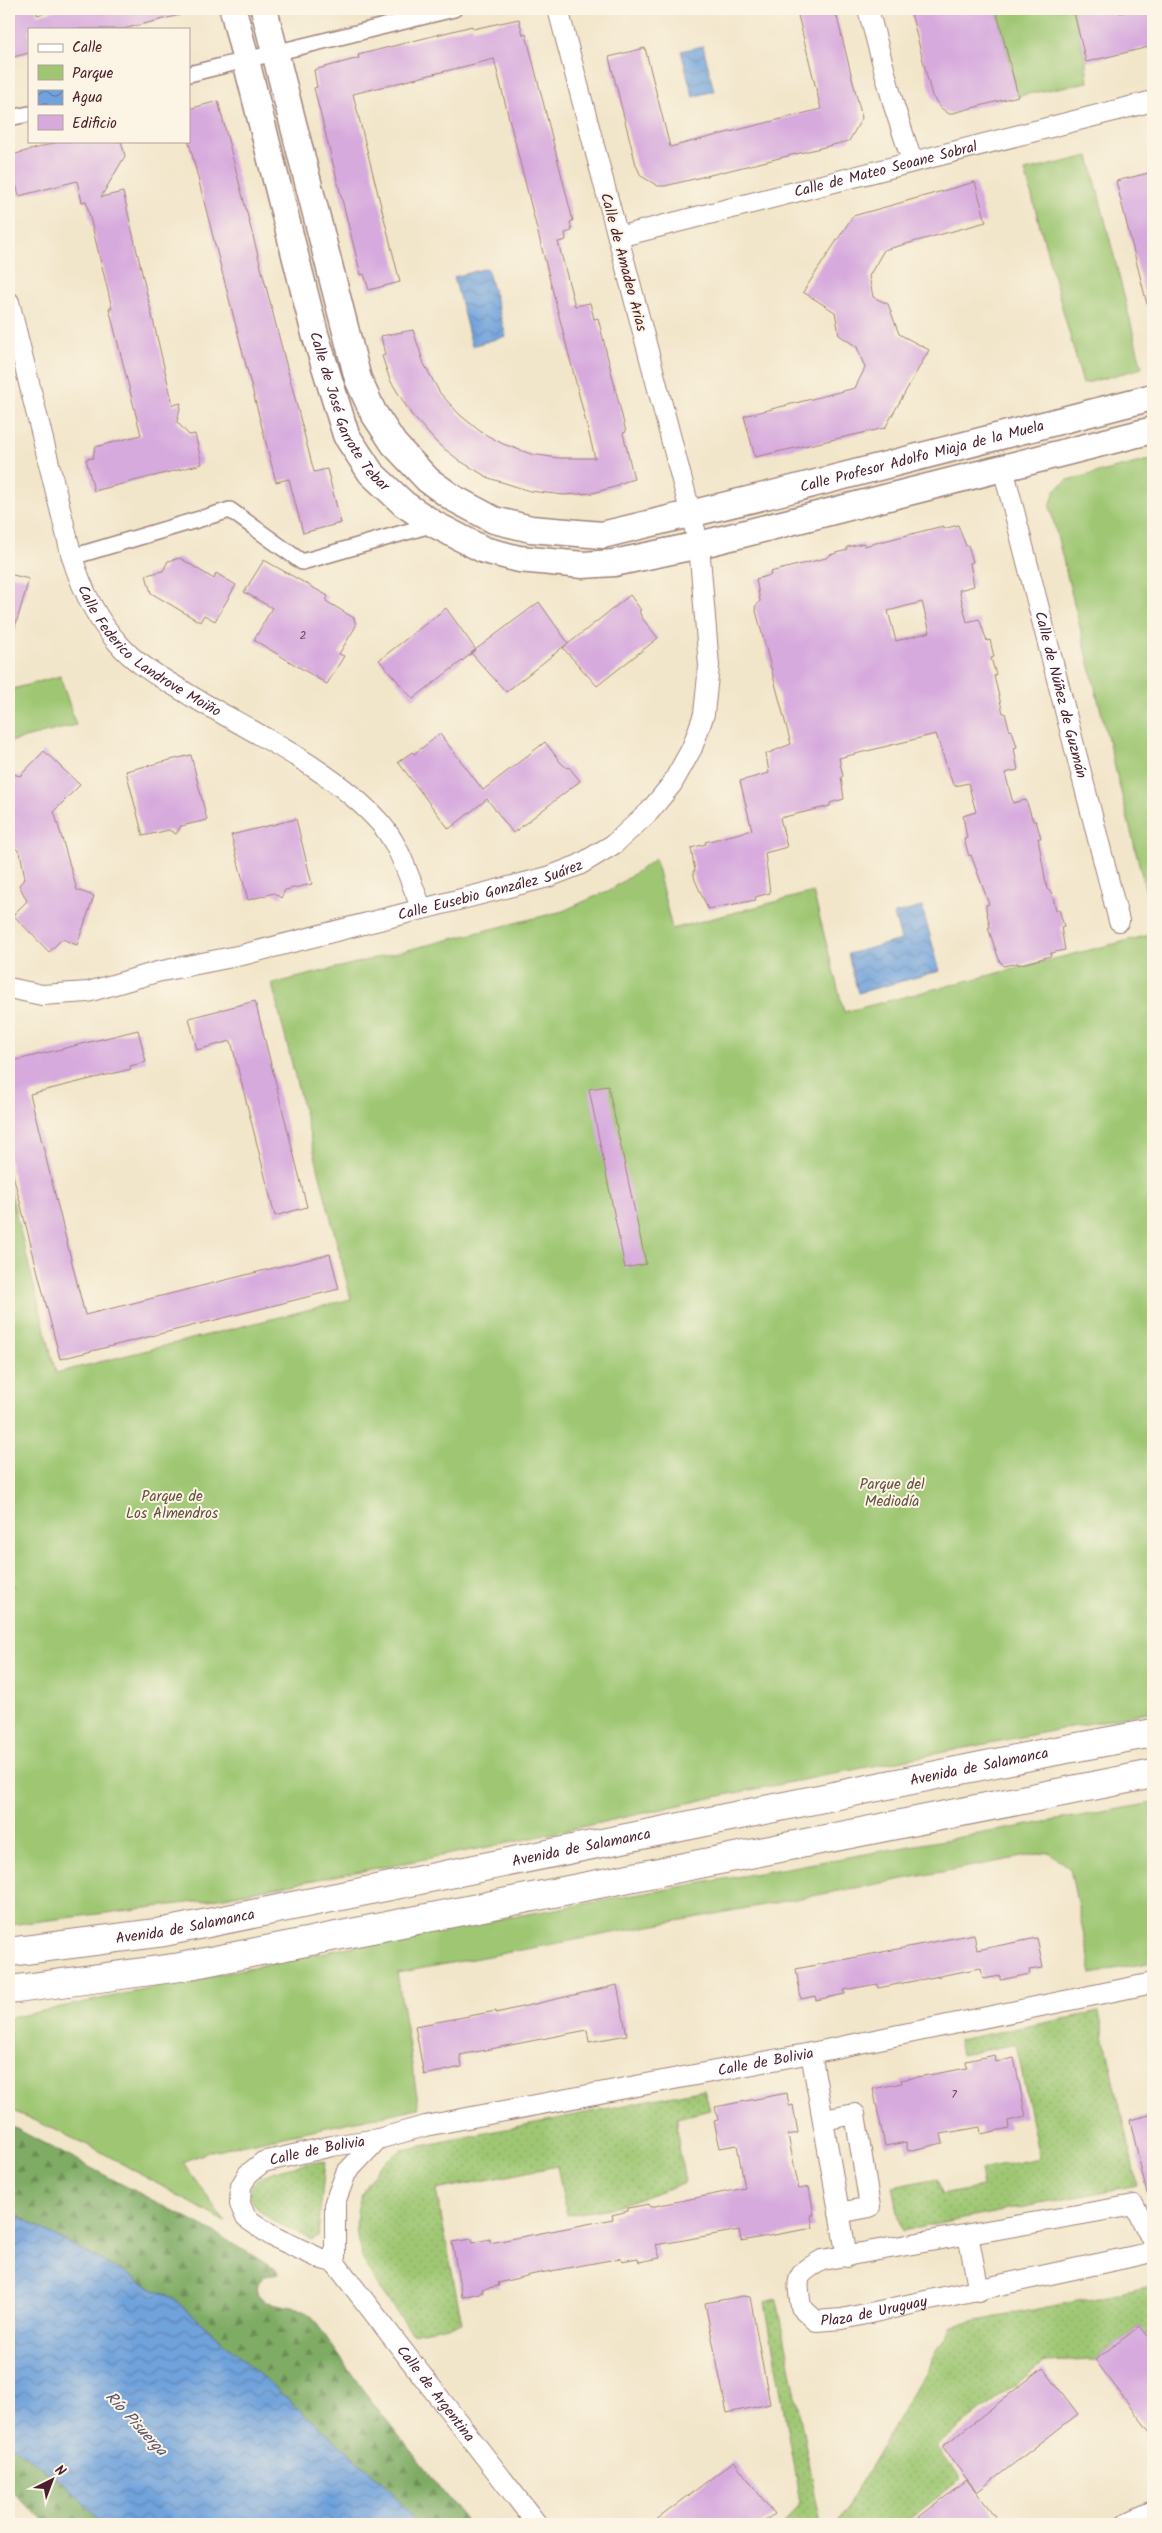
<svg xmlns="http://www.w3.org/2000/svg" width="1162" height="2533" font-family="Kalam,sans-serif">
<defs>
<pattern id="forest-firs" width="22" height="20" patternUnits="userSpaceOnUse" patternTransform="scale(1.25)"><rect width="22" height="20" fill="#7fac65"/><path d="M5 1l3.5 6h-7zM16 11l3.5 6h-7z" fill="#6a8b53"/></pattern>
<pattern id="garden-dots" width="8" height="8" patternUnits="userSpaceOnUse" patternTransform="scale(1.25)"><rect width="8" height="8" fill="#9fc773"/><path d="M2 2h.1M6 6h.1" fill="none" stroke="#8aaa64" stroke-width="1.8" stroke-linecap="round"/></pattern>
<pattern id="water-waves" width="16" height="10" patternUnits="userSpaceOnUse" patternTransform="scale(1.25)"><rect width="16" height="10" fill="#70a2db"/><path d="M0 5q4-4 8 0t8 0" fill="none" stroke="#5e83b2"/></pattern>
</defs>
<rect width="100%" height="100%" fill="#fcf5e5"/>
<filter id="ink" filterUnits="userSpaceOnUse"><feTurbulence type="fractalNoise" baseFrequency=".02" numOctaves="2"/><feDisplacementMap in="SourceGraphic" scale="10" xChannelSelector="R" yChannelSelector="G"/><feConvolveMatrix kernelMatrix="1 2 1 2 8 2 1 2 1" color-interpolation-filters="sRGB"/></filter>
<filter id="wash" filterUnits="userSpaceOnUse"><feTurbulence type="fractalNoise" baseFrequency=".0096" numOctaves="4" result="noise"/><feDisplacementMap in="SourceGraphic" scale="20" xChannelSelector="R" yChannelSelector="G"/><feGaussianBlur stdDeviation="1.12" result="paint"/><feColorMatrix in="noise" values="0 0 0 0 0 0 0 0 0 0 0 0 0 0 0 0 0 1.4 0 .05"/><feComposite in="paint" operator="in"/></filter>
<g filter="url(#wash)">
<rect width="100%" height="100%" fill="#f2e6ca"/>
<g fill="#9fc773" stroke="#74734f">
<polygon points="996,9 1073,9 1086,62 1088,82 1018,96"/>
<polygon points="1089,156 1142,368 1083,384 1025,171"/>
<polygon points="1153,459 1153,920 1050,507 1055,490 1068,480"/>
<polygon points="60,676 76,725 9,742 9,690"/>
<polygon points="655,859 672,929 813,892 844,1012 1153,934 1153,1711 720,1796 514,1842 203,1901 9,1925 9,1582 15,1587 9,1581 9,1187 56,1373 351,1299 272,984 563,911 612,889"/>
<polygon points="1153,1803 1153,1962 1092,1973 1070,1869 1049,1852 397,1973 419,2108 211,2151 183,2162 225,2222 96,2149 9,2109 9,2018 392,1938"/>
</g>
<g fill="url(#forest-firs)" stroke="#646648">
<polygon points="9,2125 219,2235 275,2269 279,2274 265,2276 258,2283 257,2294 266,2302 298,2308 310,2314 363,2390 468,2524 417,2524 392,2491 175,2300 9,2211"/>
<polygon points="9,2444 68,2486 103,2524 49,2524 9,2490"/>
</g>
<g fill="url(#garden-dots)" stroke="#74734f">
<polygon points="1099,2012 1137,2185 902,2231 893,2187 938,2178 941,2195 983,2187 980,2170 1039,2158 1016,2044 961,2055 958,2040"/>
<path d="M 704,2089 L 710,2110 L 677,2118 L 678,2141 L 685,2183 L 610,2208 L 567,2215 L 557,2166 L 436,2190 L 462,2323 L 413,2333 C 395,2310 374,2286 363,2259 C 346,2215 362,2173 402,2150 Z"/>
<path d="M 325,2161 L 318,2236 L 311,2240 C 299,2233 266,2219 258,2209 C 225,2172 306,2164 325,2161 Z"/>
<polygon points="1153,2286 1153,2343 1140,2326 1095,2360 1044,2362 936,2446 961,2479 903,2524 837,2524 952,2326"/>
<polygon points="777,2299 821,2524 784,2524 800,2503 765,2302"/>
</g>
<g fill="url(#water-waves)" stroke="#5d6083">
<polygon points="703,46 714,91 693,97 681,51"/>
<polygon points="487,268 506,336 472,346 454,277"/>
<polygon points="922,907 940,971 858,993 848,954 901,940 894,914"/>
<polygon points="9,2211 175,2300 392,2491 417,2524 103,2524 68,2486 9,2444"/>
</g>
<g id="blocks">
<g fill="#d7aade" fill-rule="evenodd">
<polygon points="9,9 36,9 37,15 60,9 179,9 180,15 123,29 29,29 29,53 9,58"/>
<polygon points="805,9 835,9 862,118 849,141 665,186 658,186 641,176 636,165 609,57 645,48 670,147 821,109 797,11"/>
<polygon points="910,9 996,9 1018,96 949,114 941,108 932,96"/>
<polygon points="1073,9 1119,9 1120,13 1136,9 1153,9 1153,46 1086,62"/>
<polygon points="519,19 523,35 526,34 573,221 570,222 572,231 565,233 566,240 558,242 575,306 590,303 594,319 598,318 626,432 623,433 634,479 618,484 618,486 593,493 564,495 530,491 489,478 460,461 438,444 411,414 390,380 382,356 385,355 381,336 413,330 424,364 440,393 460,415 481,432 503,444 531,454 558,458 595,458 494,59 353,94 400,282 369,290 364,274 361,275 314,88 317,87 314,70 359,58 358,55 472,26 473,29"/>
<polygon points="218,101 314,472 327,469 341,523 303,533 289,479 276,482 189,143 189,109"/>
<polygon points="61,141 121,141 125,156 101,197 123,192 173,405 181,403 177,422 189,435 195,434 202,464 94,491 86,459 93,458 95,447 141,435 109,308 112,308 86,201 82,202 77,181 19,196 9,156"/>
<polygon points="1153,172 1153,303 1147,304 1116,181"/>
<polygon points="975,182 986,222 884,250 869,276 873,297 888,304 899,334 929,350 885,428 755,457 744,416 855,388 865,368 857,347 839,335 835,312 803,292 853,216"/>
<path d="M 958,525 L 966,546 L 968,545 L 973,562 L 970,563 L 974,586 L 959,590 L 967,622 L 979,619 L 987,641 L 990,640 L 994,657 L 991,658 L 996,675 L 994,676 L 1003,713 L 1005,713 L 1010,731 L 1012,730 L 1017,747 L 1014,748 L 1018,770 L 1005,773 L 1013,803 L 1026,800 L 1033,821 L 1036,821 L 1041,838 L 1038,838 L 1047,889 L 1052,893 L 1056,910 L 1059,909 L 1064,926 L 1061,927 L 1065,950 L 1051,953 L 1051,956 L 1018,965 L 1018,963 L 1003,966 L 1001,962 L 1000,962 L 988,928 L 990,927 L 986,909 L 986,905 L 989,904 L 971,855 L 969,856 L 964,839 L 967,838 L 963,816 L 976,812 L 968,783 L 955,786 L 952,782 L 936,734 L 839,758 L 843,776 L 841,777 L 844,799 L 830,803 L 830,806 L 780,818 L 787,847 L 765,853 L 770,893 L 755,897 L 756,900 L 708,909 L 695,880 L 693,871 L 695,871 L 691,848 L 706,844 L 705,842 L 752,830 L 740,781 L 769,773 L 766,754 L 791,744 L 755,607 L 760,601 L 756,579 L 771,575 L 770,572 L 826,558 L 830,555 L 847,550 L 847,547 L 864,543 L 864,546 L 943,526 L 943,529 ZM 922,602 L 930,632 L 896,641 L 888,611 Z"/>
<polygon points="180,558 214,579 216,573 236,585 215,621 204,615 200,622 151,593 146,575 163,571 168,561"/>
<polygon points="264,560 328,596 326,601 354,618 356,626 339,654 344,656 327,684 254,640 272,608 244,592"/>
<polygon points="9,574 29,579 13,634 9,634"/>
<polygon points="630,595 641,610 639,611 642,618 658,638 597,686 563,648"/>
<polygon points="539,602 568,643 506,692 471,653"/>
<polygon points="446,608 476,650 413,699 379,660"/>
<polygon points="440,734 483,790 545,742 561,763 567,768 569,767 580,781 513,833 487,799 449,829 398,762 412,752 414,754"/>
<polygon points="44,751 80,785 54,811 77,890 94,896 77,945 62,939 49,952 13,915 27,901 19,885 25,878 20,852 9,843 9,773 20,776"/>
<polygon points="191,755 207,820 181,826 176,834 169,830 143,836 126,771"/>
<polygon points="296,819 312,884 285,890 281,898 274,893 248,900 231,835"/>
<polygon points="255,1001 307,1207 275,1216 231,1041 197,1050 189,1018"/>
<polygon points="138,1030 146,1062 130,1066 131,1069 30,1094 85,1315 330,1254 339,1289 60,1359 9,1159 9,1062"/>
<polygon points="608,1086 646,1264 625,1268 589,1089"/>
<polygon points="974,1934 977,1950 1037,1938 1043,1968 1029,1970 1030,1974 1000,1980 1000,1976 983,1979 981,1968 878,1988 877,1984 844,1990 845,1994 816,2000 815,1996 801,1999 796,1969"/>
<polygon points="617,1985 627,2035 589,2042 587,2030 460,2055 462,2067 424,2075 415,2026 496,2011 496,2013"/>
<polygon points="995,2055 996,2062 1014,2058 1026,2117 1008,2121 1009,2128 981,2134 980,2127 941,2134 943,2143 908,2151 906,2142 885,2146 873,2089 902,2083 901,2080 967,2068 966,2061"/>
<polygon points="787,2093 789,2106 793,2105 798,2133 788,2135 799,2189 809,2187 814,2215 811,2215 813,2228 741,2241 739,2230 656,2245 660,2258 639,2262 638,2258 622,2261 621,2258 535,2274 498,2283 499,2286 482,2289 483,2292 462,2297 452,2242 472,2239 473,2243 490,2239 490,2243 613,2219 612,2215 628,2211 628,2208 649,2204 650,2207 745,2188 737,2145 720,2148 714,2121 718,2120 715,2107"/>
<polygon points="1153,2114 1153,2193 1147,2194 1130,2120"/>
<polygon points="743,2296 750,2297 770,2404 727,2413 705,2303"/>
<polygon points="1140,2326 1153,2343 1153,2436 1095,2360"/>
<polygon points="1043,2368 1078,2414 977,2492 942,2447"/>
<polygon points="734,2461 774,2514 761,2524 651,2524"/>
<polygon points="967,2480 1001,2524 910,2524"/>
</g>
</g>
</g>
<g filter="url(#ink)">
<use href="#blocks" fill-opacity="0" stroke="#9e827a" stroke-width="1"/>
<g fill="none" stroke-linecap="round" stroke-linejoin="round">
<g stroke="#9e827a" stroke-width="18">
<g id="pedestrian">
<polyline points="189,74 454,9"/>
<polyline points="9,118 29,114"/>
<polyline points="72,557 230,510 302,562 434,524"/>
</g>
</g>
<g stroke="#9e827a" stroke-width="22">
<g id="minor">
<polyline points="868,9 894,106 912,161"/>
<path id="s1" d="M 618,237 L 1153,101"/>
<path id="s2" d="M 9,302 L 72,557 C 82,589 95,618 118,643 C 137,666 166,680 191,696 C 254,733 334,770 381,824 C 401,847 410,882 422,909"/>
<path id="s3" d="M 1003,468 L 1119,921"/>
<path id="s4" d="M 9,988 L 42,995 L 88,992 L 157,972 L 242,955 L 548,877 L 579,865 L 614,844 L 649,812 L 672,784 L 692,748 L 704,714 L 709,666 L 699,545 L 558,9"/>
<polyline points="811,2053 847,2257"/>
<polyline points="823,2120 855,2114 870,2207 839,2213"/>
<polyline points="968,2235 979,2291"/>
<path id="s5" d="M 1153,2242 L 1134,2205 L 822,2260 C 794,2276 797,2277 801,2307 L 816,2321 L 842,2319 L 1153,2252"/>
<path id="s6" d="M 335,2263 L 335,2202 L 346,2173 L 378,2139 L 425,2126 L 811,2053 L 1153,1983"/>
<path id="s7" d="M 335,2263 L 537,2524"/>
<path id="s8" d="M 335,2263 L 319,2258 L 272,2236 L 246,2218 L 240,2204 L 241,2186 L 248,2174 L 263,2162 L 332,2146 L 378,2139"/>
<polyline points="1125,2524 1153,2511"/>
</g>
</g>
<g stroke="#9e827a" stroke-width="29">
<g id="tertiary">
<path id="s9" d="M 233,9 L 315,334 L 346,435 L 371,473 L 404,504 L 434,524 L 484,550 L 519,559 L 583,565 L 614,563 L 699,545 L 1153,430"/>
<path id="s10" d="M 264,9 L 358,379 L 373,412 L 394,444 L 428,480 L 453,498 L 494,520 L 531,529 L 602,535 L 773,494 L 1153,397"/>
</g>
</g>
<g stroke="#9e827a" stroke-width="30">
<g id="trunk">
<path id="s11" d="M 9,1952 L 164,1932 L 1045,1753 L 1153,1733"/>
<polyline points="9,1990 180,1967 1153,1774"/>
</g>
</g>
<use href="#pedestrian" stroke="#fff" stroke-width="15"/>
<use href="#minor" stroke="#fff" stroke-width="20"/>
<use href="#tertiary" stroke="#fff" stroke-width="26"/>
<use href="#trunk" stroke="#fff" stroke-width="28"/>
</g>
</g>
<g text-anchor="middle" stroke-width="4" stroke-linejoin="round" paint-order="stroke">
<g font-size="12" fill="#6d4258">
<text x="303" y="639">2</text>
<text x="954" y="2098">7</text>
</g>
<g font-size="15" fill="#4a1f2b" stroke="#fcf5e5">
<text dy="5" stroke="none"><textPath href="#s1" startOffset="276">Calle de Mateo Seoane Sobral</textPath></text>
<text transform="translate(624 262) rotate(75)" y="5">Calle de Amadeo Arias</text>
<text dy="5" stroke="none"><textPath href="#s9" startOffset="421">Calle de José Garrote Tebar</textPath></text>
<text dy="5" stroke="none"><textPath href="#s10" startOffset="1022">Calle Profesor Adolfo Miaja de la Muela</textPath></text>
<text dy="5" stroke="none"><textPath href="#s2" startOffset="389">Calle Federico Landrove Moiño</textPath></text>
<text dy="5" stroke="none"><textPath href="#s3" startOffset="234">Calle de Núñez de Guzmán</textPath></text>
<text dy="5" stroke="none"><textPath href="#s4" startOffset="495">Calle Eusebio González Suárez</textPath></text>
<text dy="5" stroke="none"><textPath href="#s11" startOffset="988">Avenida de Salamanca</textPath></text>
<text dy="5" stroke="none"><textPath href="#s11" startOffset="582">Avenida de Salamanca</textPath></text>
<text dy="5" stroke="none"><textPath href="#s11" startOffset="178">Avenida de Salamanca</textPath></text>
<text dy="5" stroke="none"><textPath href="#s6" startOffset="534">Calle de Bolivia</textPath></text>
<text dy="5" stroke="none"><textPath href="#s8" startOffset="222">Calle de Bolivia</textPath></text>
<text dy="5" stroke="none"><textPath href="#s5" startOffset="496">Plaza de Uruguay</textPath></text>
<text dy="5" stroke="none"><textPath href="#s7" startOffset="165">Calle de Argentina</textPath></text>
</g>
<g font-size="15" fill="#645141" stroke="#fcf5e5">
<text x="892" y="1489">Parque del<tspan x="892" dy="17">Mediodía</tspan></text>
<text x="172" y="1501">Parque de<tspan x="172" dy="17">Los Almendros</tspan></text>
</g>
<g font-size="16" font-style="italic" fill="#595371" stroke="#fcf5e5">
<text transform="translate(137 2423) rotate(47)" y="6">Río Pisuerga</text>
</g>
</g>
<rect width="1162" height="2533" fill="none" stroke="#fcf5e5" stroke-width="30"/>
<rect x="28" y="28" width="162" height="115" fill="#fcf5e5" stroke="#b59f9b"/>
<rect x="38" y="44" width="25" height="8" fill="#ffffff" stroke="#b59f9b"/>
<text x="72" y="52" font-size="15" fill="#4a1f2b">Calle</text>
<rect x="38" y="65" width="25" height="15" fill="#9fc773" stroke="#b59f9b"/>
<text x="72" y="78" font-size="15" fill="#4a1f2b">Parque</text>
<rect x="38" y="90" width="25" height="15" fill="url(#water-waves)" stroke="#b59f9b"/>
<text x="72" y="102" font-size="15" fill="#4a1f2b">Agua</text>
<rect x="38" y="115" width="25" height="15" fill="#d7aade" stroke="#b59f9b"/>
<text x="72" y="128" font-size="15" fill="#4a1f2b">Edificio</text>
<g transform="translate(52 2480) rotate(42)" stroke="#fcf5e5" stroke-width="4" paint-order="stroke">
<path d="M0-4L9 19L0 12L-9 19Z" fill="#4a1f2b"/>
<text y="-8" font-size="14" font-weight="bold" text-anchor="middle" fill="#4a1f2b">N</text>
</g>
</svg>
